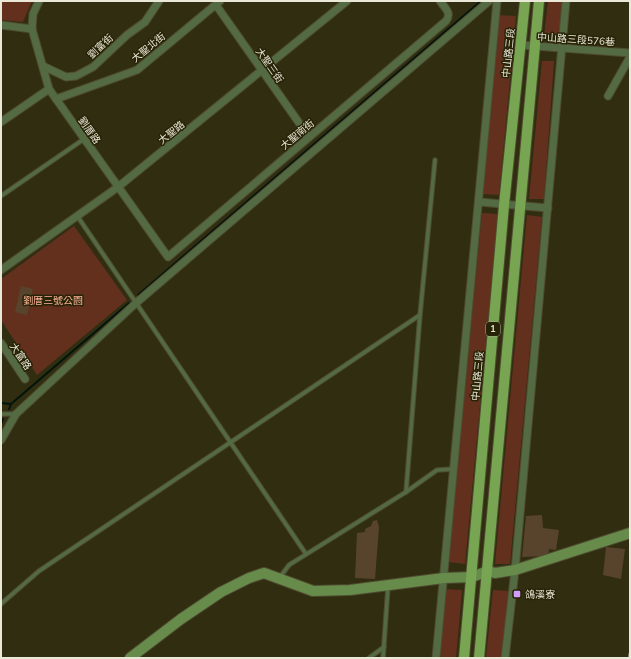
<svg xmlns="http://www.w3.org/2000/svg" width="631" height="659" font-family="'Nunito Sans','Noto Sans TC',sans-serif">
<rect width="100%" height="100%" fill="#312d10"/>
<g fill="#63301e">
<polygon points="1,1 32,1 23,22 1,20"/>
<polygon points="548,1 563,1 559,37 544,36"/>
<polygon points="498,15 516,16 499,195 483,194"/>
<polygon points="542,61 554,61 544,199 529,199"/>
<polygon points="482,213 498,214 465,564 448,562"/>
<polygon points="527,215 542,217 510,564 495,564"/>
<polygon points="74,226 127,300 37,375 1,320 1,279"/>
<polygon points="445,589 462,590 456,658 439,658"/>
<polygon points="493,590 508,591 502,658 486,658"/>
</g>
<g fill="none" stroke-linecap="round" stroke-linejoin="round">
<g stroke="#01150c" stroke-width="2">
<polyline points="138,295 481,1"/>
<polyline points="1,403 11,404"/>
<polyline points="9,409 11,404 129,303"/>
<polyline points="1,424 3,419"/>
</g>
</g>
<g fill="#58442d">
<polygon points="21,286 33,289 27,315 15,312"/>
<polygon points="542,515 543,528 559,530 556,550 549,549 548,556 522,557 526,516"/>
<polygon points="377,520 379,527 375,579 355,578 357,533 365,532 365,529 371,526 373,521"/>
<polygon points="606,547 625,549 621,579 603,575"/>
</g>
<g fill="none" stroke-linecap="round" stroke-linejoin="round">
<g stroke="#4f4b30" stroke-width="5.5">
<g id="lane">
<polyline points="1,196 84,139"/>
<polyline points="78,217 306,554"/>
<polyline points="1,414 16,414"/>
<polyline points="406,492 420,315 435,160"/>
<polyline points="280,577 289,565 406,492 437,470 454,469"/>
<polyline points="1,604 39,571 420,315"/>
<polyline points="369,658 384,647"/>
<polyline points="383,658 388,587"/>
</g>
</g>
<g stroke="#4f4b30" stroke-width="9">
<g id="street">
<path d="M 39,1 L 33,14 L 32,29 L 49,89 L 168,257 L 446,21 C 452,13 445,8 440,1"/>
<polyline points="216,5 309,137"/>
<polyline points="1,25 32,29"/>
<polyline points="521,45 630,53"/>
<polyline points="43,66 66,77 76,76 93,67 127,35 145,22 159,1"/>
<polyline points="608,96 630,57"/>
<polyline points="56,99 137,70 220,1"/>
<polyline points="1,122 49,89"/>
<polyline points="480,202 548,208"/>
<polyline points="1,270 118,187 347,1"/>
<polyline points="1,343 25,379"/>
<polyline points="1,440 16,414 136,303 489,1"/>
<polyline points="436,658 497,1"/>
<polyline points="505,658 515,570 566,1"/>
</g>
</g>
<g stroke="#4f4b30" stroke-width="12">
<polyline id="secondary" points="130,658 181,619 221,592 249,578 264,573 313,591 350,590 444,578 472,577 488,571 495,573 515,570 630,533"/>
</g>
<g stroke="#4f4b30" stroke-width="12">
<g id="primary">
<polyline points="464,658 504,205 525,1"/>
<polyline points="479,658 539,1"/>
</g>
</g>
<use href="#lane" stroke="#536a42" stroke-width="3.5"/>
<use href="#street" stroke="#536a42" stroke-width="7"/>
<use href="#secondary" stroke="#678b4b" stroke-width="10"/>
<use href="#primary" stroke="#77a551" stroke-width="10"/>
<polyline stroke="#98957f" stroke-width="2" stroke-dasharray="5 5" stroke-linecap="butt" points="629,658 630,649"/>
</g>
<rect fill="#d09dff" stroke="#272306" stroke-width="1.5" x="513" y="590" width="8" height="8" rx="2"/>
<g text-anchor="middle" stroke-width="3" stroke-linejoin="round" paint-order="stroke">
<rect fill="#272306" stroke="#b0ad98" stroke-width="1" x="486" y="322" width="14" height="14" rx="3"/>
<g font-size="9" font-weight="bold" fill="#eae8d7">
<text x="493" y="332">1</text>
</g>
<g font-size="10" fill="#eae8d7" stroke="#272306">
<text transform="translate(576 39) rotate(4)" y="4">中山路三段576巷</text>
<text transform="translate(100 46) rotate(-43)" y="4">劉富街</text>
<text transform="translate(148 47) rotate(-39)" y="4">大聖北街</text>
<text transform="translate(508 53) rotate(-84)" y="4">中山路三段</text>
<text transform="translate(270 65) rotate(55)" y="4">大聖三街</text>
<text transform="translate(90 130) rotate(55)" y="4">劉厝路</text>
<text transform="translate(171 132) rotate(-39)" y="4">大聖路</text>
<text transform="translate(297 134) rotate(-40)" y="4">大聖南街</text>
<text transform="translate(21 356) rotate(56)" y="4">大富路</text>
<text transform="translate(477 376) rotate(-85)" y="4">中山路三段</text>
</g>
<g font-size="10" fill="#fdb399" stroke="#272306">
<text x="53" y="304">劉厝三號公園</text>
</g>
<g font-size="10" fill="#eae8d7" stroke="#272306" text-anchor="start">
<text x="525" y="598">鴿溪寮</text>
</g>
</g>
<rect width="631" height="659" fill="none" stroke="#eae8d7" stroke-width="4"/>
</svg>
